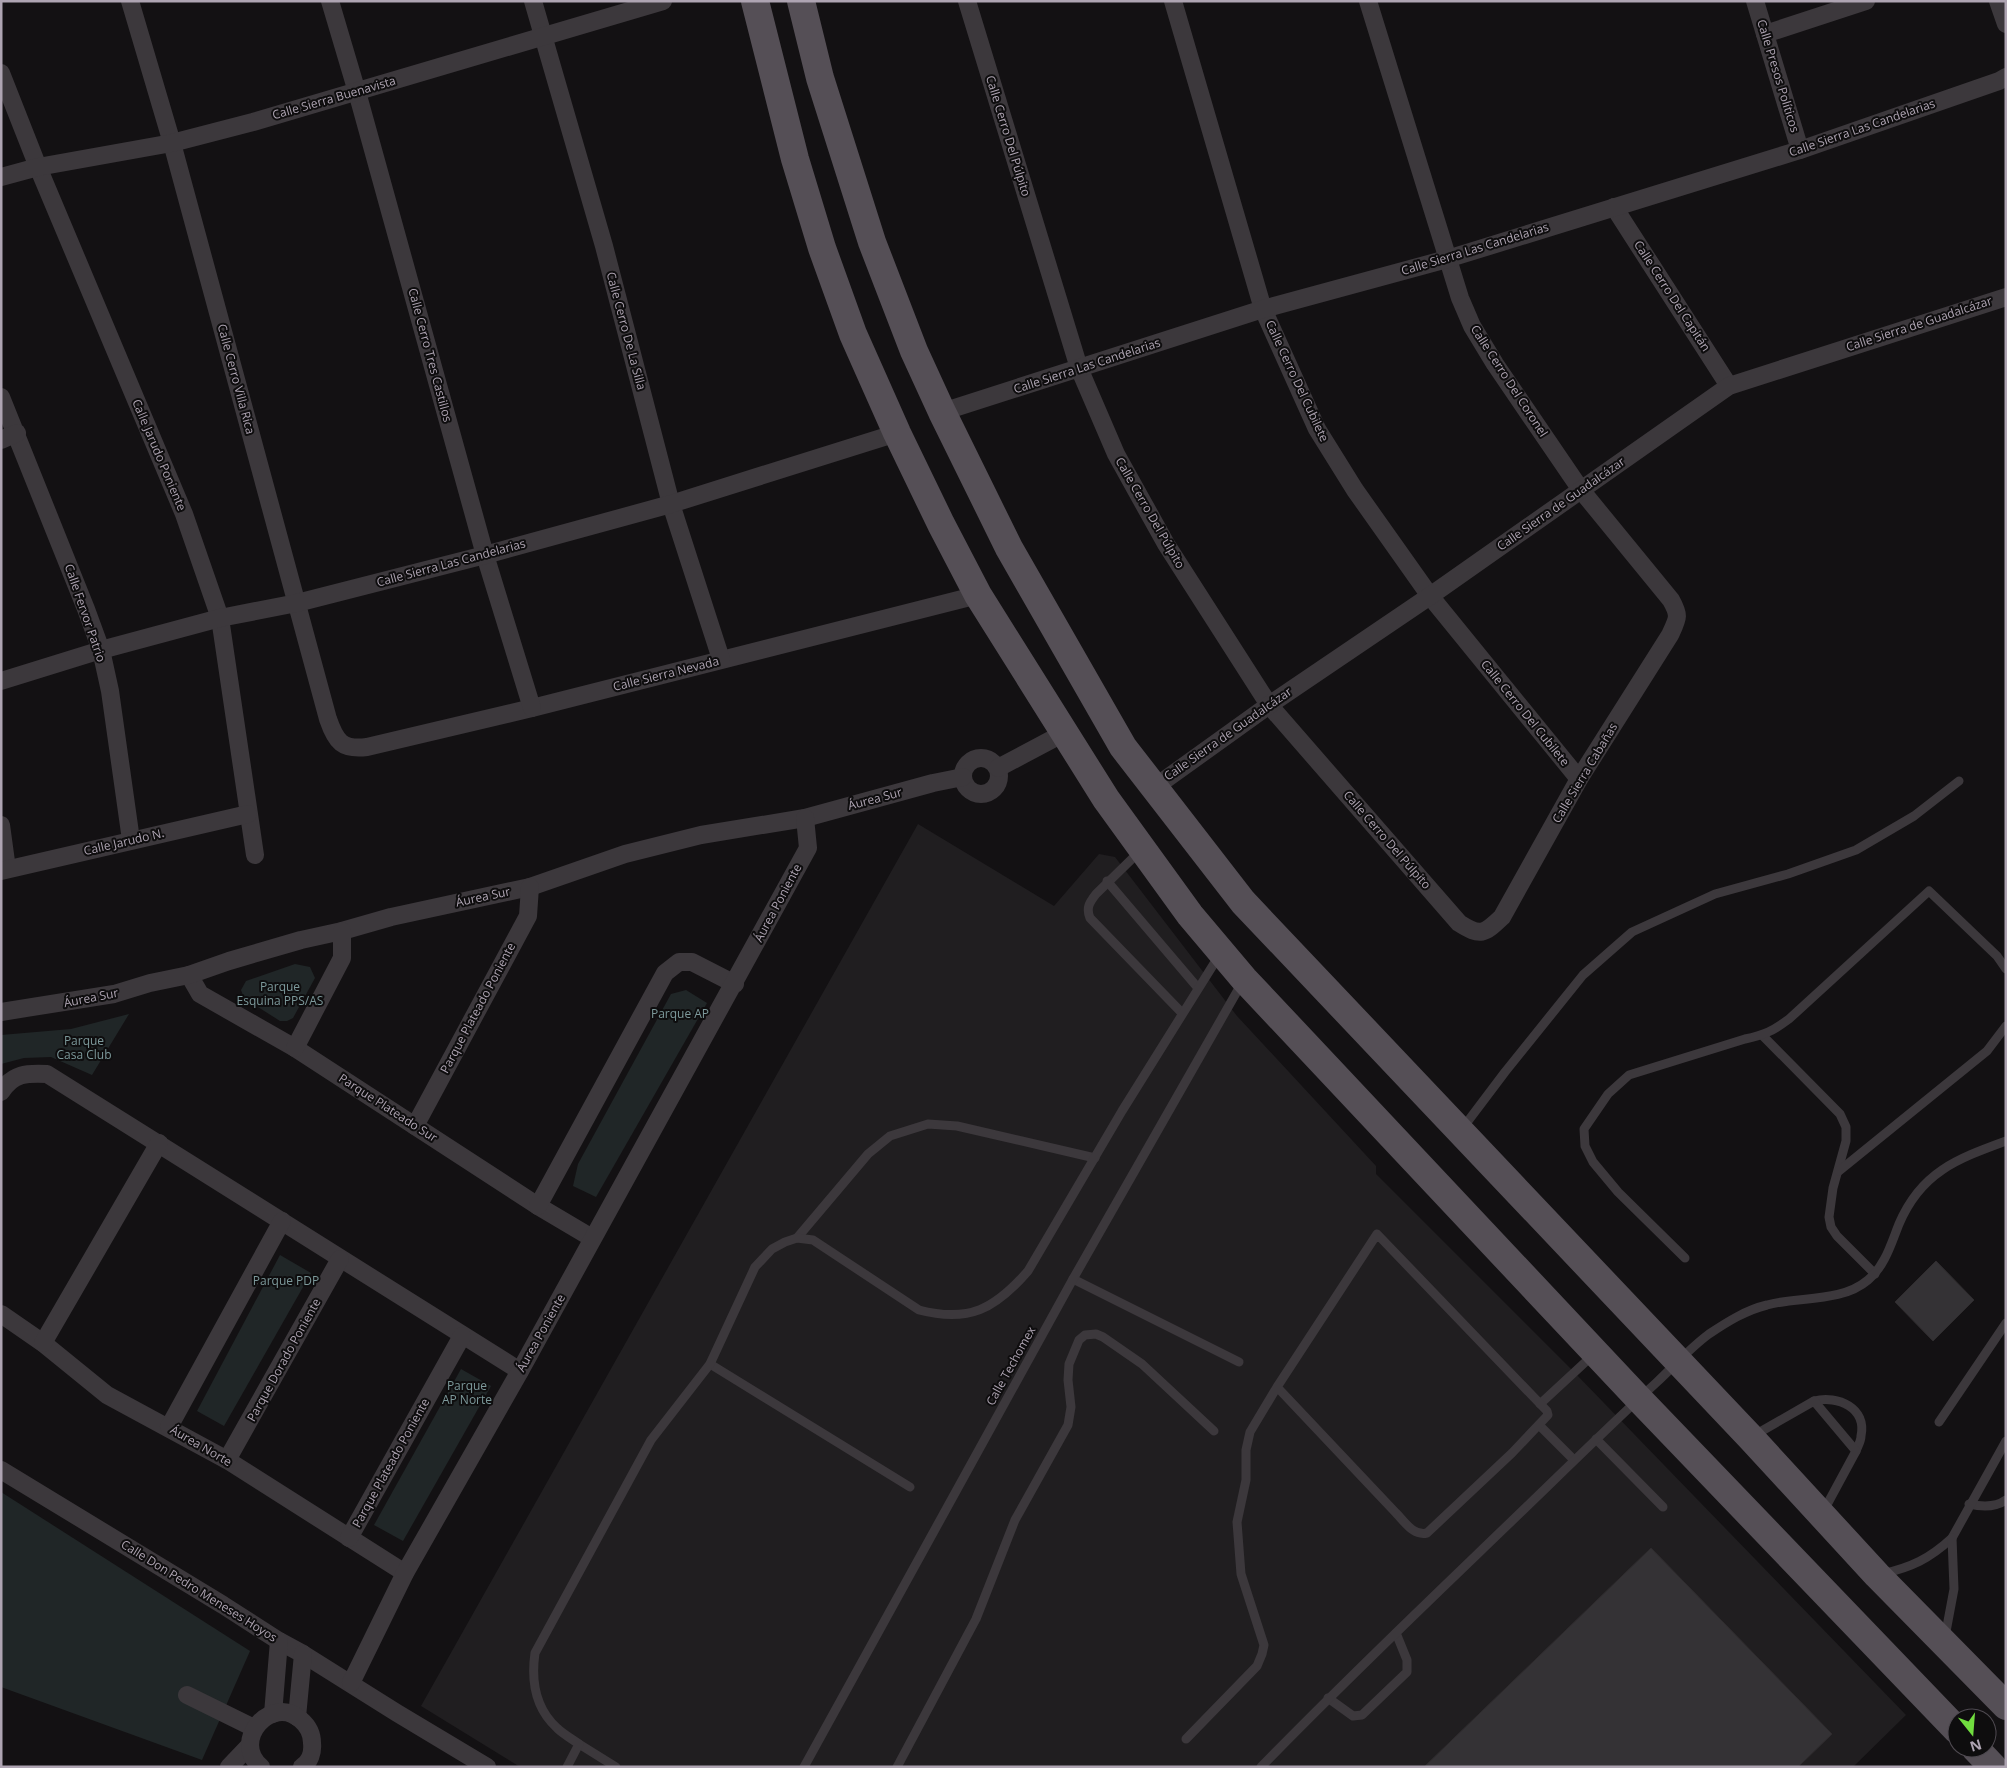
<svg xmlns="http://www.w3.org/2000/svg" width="2007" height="1768" font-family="'Open Sans',sans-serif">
<rect width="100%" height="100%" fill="#131113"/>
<polygon fill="#201e20" points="918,824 1054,906 1099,854 1115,857 1237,1016 1376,1166 1376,1174 1574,1372 1906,1715 1853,1767 520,1767 421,1706"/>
<g fill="#202627">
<polygon points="295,964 310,967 315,978 293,1018 287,1021 280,1021 244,998 241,990 246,981"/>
<polygon points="686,990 707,1003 596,1197 573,1186 578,1164 671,994"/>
<polygon points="129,1014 92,1075 51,1057 24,1058 1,1064 1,1035 71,1029"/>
<polygon points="280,1255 311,1273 224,1426 197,1411"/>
<polygon points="461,1369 491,1386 403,1541 374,1525"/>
<polygon points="1,1492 250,1651 202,1760 1,1687"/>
</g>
<g fill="#343235" stroke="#2f2c2e">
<polygon points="1936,1261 1974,1300 1933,1341 1895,1302"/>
<polygon points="1651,1548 1832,1734 1798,1767 1424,1767"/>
</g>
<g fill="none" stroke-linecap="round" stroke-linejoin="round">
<g stroke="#3c383c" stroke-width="9">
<path d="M 1139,852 L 1096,894 C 1089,903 1086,908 1090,918 L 1182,1013"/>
<polyline points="1107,881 1198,988"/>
<polyline points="1763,1036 1840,1114 1846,1127 1846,1141 1833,1188 1829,1217 1831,1227 1837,1236 1875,1274"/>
<polyline points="1462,1129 1505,1072 1583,975 1632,932 1715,894 1788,874 1856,850 1914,816 1959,781"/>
<polyline points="1839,1171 1987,1051 2006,1026"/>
<polyline points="797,1238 868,1154 890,1136 928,1124 957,1126 1095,1158"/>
<path d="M 1685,1258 L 1618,1192 L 1593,1162 L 1585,1146 L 1584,1129 L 1608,1094 L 1629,1075 L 1745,1039 C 1764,1035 1773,1031 1789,1019 L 1929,891 L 1997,956 L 2006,969"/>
<polyline points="1073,1279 1239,1362"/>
<polyline points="710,1364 910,1487"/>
<path d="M 1814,1401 C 1838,1395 1867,1408 1861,1436 C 1861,1441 1858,1446 1856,1451"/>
<polyline points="1540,1404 1593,1355"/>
<polyline points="1939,1422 2006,1323"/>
<polyline points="1539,1425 1574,1460"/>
<polyline points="1753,1436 1814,1401 1856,1451 1823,1512"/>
<polyline points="1596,1439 1663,1507"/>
<path d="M 1969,1504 C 1982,1507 1995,1508 2006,1500"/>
<path d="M 1882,1574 C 1912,1567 1929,1559 1952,1538 L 2006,1441"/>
<polyline points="1945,1637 1954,1589 1952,1538"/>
<polyline points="1328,1698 1353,1716 1362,1715 1407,1672 1407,1660 1396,1633"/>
<path d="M 1186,1739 L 1257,1666 L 1262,1654 L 1264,1645 L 1241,1574 L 1237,1522 L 1246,1480 L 1246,1450 L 1250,1432 L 1277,1387 L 1377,1234 L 1547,1411 L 1548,1415 L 1512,1453 L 1427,1533 C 1413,1536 1405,1522 1396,1513 L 1277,1387"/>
<polyline points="579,1744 616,1767"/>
<path d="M 567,1767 L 579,1744 C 572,1739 563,1734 557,1728 C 535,1708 531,1681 535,1653 L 651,1440 L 710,1364 L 755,1267 L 772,1249 L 785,1242 L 797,1238 L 813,1240 L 919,1310 C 969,1323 995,1309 1028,1271 L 1122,1111 L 1220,954"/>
<polyline points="804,1767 1073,1279 1243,981"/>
<polyline points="897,1767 976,1619 1015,1520 1068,1425 1071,1407 1068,1380 1069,1364 1079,1340 1085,1335 1096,1334 1103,1337 1142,1364 1214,1431"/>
<path d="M 1261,1767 C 1354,1671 1452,1579 1548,1486 C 1584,1451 1620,1416 1657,1382 C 1674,1366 1690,1348 1709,1334 C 1727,1322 1746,1310 1767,1305 C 1799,1296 1841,1303 1868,1280 C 1885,1266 1891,1244 1899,1224 C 1921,1172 1957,1159 2006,1141"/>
</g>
<g stroke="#3c383c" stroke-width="18">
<path d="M 130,1 L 172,143 L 328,719 C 336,742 342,750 367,747 L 532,708 L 978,595"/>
<polyline points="330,1 357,92 485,555 532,708"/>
<polyline points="533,1 604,246 671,504 721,659"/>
<path d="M 967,1 L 1079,368 L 1116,454 L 1166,544 L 1269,705 L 1459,923 C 1481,937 1484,934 1502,917 L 1579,779 L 1670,635 C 1678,618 1680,616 1671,600 L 1581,490 L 1495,364 L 1472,326 L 1460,298 L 1368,1"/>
<polyline points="1173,1 1263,309 1317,429 1355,490 1430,596 1579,779"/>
<polyline points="1755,1 1800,150"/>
<polyline points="1998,1 2006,24"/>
<polyline points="1765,34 1866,1"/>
<polyline points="1,73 38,167 184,514 220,618 255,855"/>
<polyline points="1,177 38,167 172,143 253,122 663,1"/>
<polyline points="1614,207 1729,386"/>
<polyline points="1,397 86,609 101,650 110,691 131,840"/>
<polyline points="942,412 1263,309 1447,259 1800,150 1999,81 2006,77"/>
<polyline points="1,440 17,433"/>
<polyline points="1,681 101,650 220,618 297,603 485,555 671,504 897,433"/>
<circle cx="981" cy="776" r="18"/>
<polyline points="998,768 1064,733"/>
<polyline points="1155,787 1269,705 1430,596 1729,386 2006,297"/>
<polyline points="1,825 7,869"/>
<polyline points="1,871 248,814"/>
<polyline points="189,975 200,994 295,1048 538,1206 592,1238"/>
<polyline points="1,1012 114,994 150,983 189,975 229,961 301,940 342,931 391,917 530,887 625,854 701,835 805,818 933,783 963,777"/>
<polyline points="295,1048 342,958 342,931"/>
<path d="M 1,1092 C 13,1073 27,1073 47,1074 L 520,1371"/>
<polyline points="415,1126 528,916 530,887"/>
<polyline points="538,1206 665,973 679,962 692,962 735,984"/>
<polyline points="1,1314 43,1343 107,1395 227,1460 405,1573"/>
<polyline points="43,1343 159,1143"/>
<polyline points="169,1427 282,1221"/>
<polyline points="227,1460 340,1259"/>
<polyline points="1,1470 223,1605 279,1641 303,1654 397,1713 487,1767"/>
<polyline points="349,1538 462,1336"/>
<polyline points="351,1683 405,1573 520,1371 808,848 805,818"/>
<polyline points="187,1695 254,1728"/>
<polyline points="273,1714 279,1641"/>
<polyline points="297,1717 303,1654"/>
<polyline points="229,1767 250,1745"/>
<path d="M 261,1767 C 230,1741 272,1693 301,1720 C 308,1726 312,1734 312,1743 C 313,1752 310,1762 302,1767"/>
</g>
<g stroke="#554f56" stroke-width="28">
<polyline points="755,1 795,159 822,248 853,334 897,433 941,524 978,595 1106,799 1190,915 1244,979 1639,1399 1957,1730"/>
<polyline points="801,1 820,78 872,242 914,351 942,412 1009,548 1123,747 1243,902 1751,1438 1877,1575 2006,1706"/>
<polyline points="1975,1748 1993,1767"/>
</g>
</g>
<g text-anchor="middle" stroke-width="4" stroke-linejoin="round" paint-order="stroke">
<g font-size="12" fill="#aea4b2" stroke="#0e0d0e">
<text transform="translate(1778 76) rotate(73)" y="4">Calle Presos Políticos</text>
<text transform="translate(334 98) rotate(-16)" y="4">Calle Sierra Buenavista</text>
<text transform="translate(1862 128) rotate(-19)" y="4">Calle Sierra Las Candelarias</text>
<text transform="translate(1008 136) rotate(73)" y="4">Calle Cerro Del Púlpito</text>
<text transform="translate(1475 249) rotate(-17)" y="4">Calle Sierra Las Candelarias</text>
<text transform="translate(1672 296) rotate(57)" y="4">Calle Cerro Del Capitán</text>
<text transform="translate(1919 324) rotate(-18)" y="4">Calle Sierra de Guadalcázar</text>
<text transform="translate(626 331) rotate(75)" y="4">Calle Cerro De La Silla</text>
<text transform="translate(430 355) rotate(75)" y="4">Calle Cerro Tres Castillos</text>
<text transform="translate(1087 366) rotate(-18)" y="4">Calle Sierra Las Candelarias</text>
<text transform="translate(236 379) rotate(75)" y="4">Calle Cerro Villa Rica</text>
<text transform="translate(1297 381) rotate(65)" y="4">Calle Cerro Del Cubilete</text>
<text transform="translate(1509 381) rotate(57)" y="4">Calle Cerro Del Coronel</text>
<text transform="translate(159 455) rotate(67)" y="4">Calle Jarudo Poniente</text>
<text transform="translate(1561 504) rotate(-35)" y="4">Calle Sierra de Guadalcázar</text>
<text transform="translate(1150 513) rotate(60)" y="4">Calle Cerro Del Púlpito</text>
<text transform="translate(451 563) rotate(-15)" y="4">Calle Sierra Las Candelarias</text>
<text transform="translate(85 613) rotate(71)" y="4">Calle Fervor Patrio</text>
<text transform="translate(666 674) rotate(-14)" y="4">Calle Sierra Nevada</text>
<text transform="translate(1525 713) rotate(51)" y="4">Calle Cerro Del Cubilete</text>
<text transform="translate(1228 734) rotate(-35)" y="4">Calle Sierra de Guadalcázar</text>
<text transform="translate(1585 773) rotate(-59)" y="4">Calle Sierra Cabañas</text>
<text transform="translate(875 799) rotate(-15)" y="4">Áurea Sur</text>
<text transform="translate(1387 840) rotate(49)" y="4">Calle Cerro Del Púlpito</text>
<text transform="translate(124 842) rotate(-13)" y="4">Calle Jarudo N.</text>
<text transform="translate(483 897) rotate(-12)" y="4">Áurea Sur</text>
<text transform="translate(778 903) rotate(-62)" y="4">Áurea Poniente</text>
<text transform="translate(91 998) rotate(-11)" y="4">Áurea Sur</text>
<text transform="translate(478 1008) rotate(-62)" y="4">Parque Plateado Poniente</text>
<text transform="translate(388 1108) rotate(33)" y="4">Parque Plateado Sur</text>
<text transform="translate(541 1333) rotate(-61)" y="4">Áurea Poniente</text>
<text transform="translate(284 1360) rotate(-61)" y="4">Parque Dorado Poniente</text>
<text transform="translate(1011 1366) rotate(-61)" y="4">Calle Techomex</text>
<text transform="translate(201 1446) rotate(30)" y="4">Áurea Norte</text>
<text transform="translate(391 1463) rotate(-61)" y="4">Parque Plateado Poniente</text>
<text transform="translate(199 1591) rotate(32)" y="4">Calle Don Pedro Meneses Hoyos</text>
</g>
<g font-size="12" fill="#7d999b" stroke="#0e0d0e">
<text x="280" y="991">Parque<tspan x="280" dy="14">Esquina PPS/AS</tspan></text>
<text x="680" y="1018">Parque AP</text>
<text x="84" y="1045">Parque<tspan x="84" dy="14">Casa Club</tspan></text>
<text x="286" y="1285">Parque PDP</text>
<text x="467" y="1390">Parque<tspan x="467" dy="14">AP Norte</tspan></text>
</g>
</g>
<rect width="2007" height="1768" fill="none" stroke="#aea4b2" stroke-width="5"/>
<g transform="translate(1972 1733) rotate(163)"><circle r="24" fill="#0e0d0e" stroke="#4e4950"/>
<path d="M0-4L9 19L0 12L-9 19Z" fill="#71dd3f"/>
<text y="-8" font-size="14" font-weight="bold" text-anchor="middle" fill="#aea4b2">N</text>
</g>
</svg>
